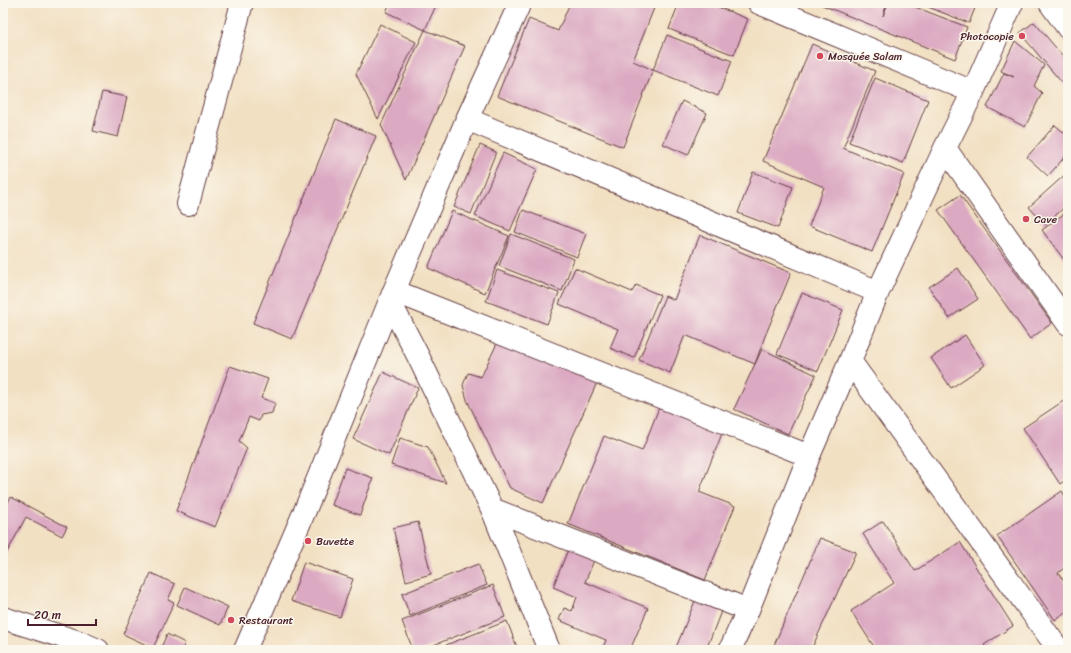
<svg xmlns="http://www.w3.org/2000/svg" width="1071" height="653" font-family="Sriracha,sans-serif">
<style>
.building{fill:#dba9c2}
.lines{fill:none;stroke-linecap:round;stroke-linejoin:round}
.minor-casing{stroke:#633c42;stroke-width:24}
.minor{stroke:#fff;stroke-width:22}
.poi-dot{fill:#d1495b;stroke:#fbf7ec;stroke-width:1.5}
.labels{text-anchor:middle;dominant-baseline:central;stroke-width:3;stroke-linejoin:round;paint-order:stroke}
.poi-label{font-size:11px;fill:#4a1f2b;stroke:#fbf7ec;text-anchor:start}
</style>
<rect width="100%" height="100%" fill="#fbf7ec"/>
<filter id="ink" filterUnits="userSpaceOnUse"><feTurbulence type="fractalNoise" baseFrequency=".025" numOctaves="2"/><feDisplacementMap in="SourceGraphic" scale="8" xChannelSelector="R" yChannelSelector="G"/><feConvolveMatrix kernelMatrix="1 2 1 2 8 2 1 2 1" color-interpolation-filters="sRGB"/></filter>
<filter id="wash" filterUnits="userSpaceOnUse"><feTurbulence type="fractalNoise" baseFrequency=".012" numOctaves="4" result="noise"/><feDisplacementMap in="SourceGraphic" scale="16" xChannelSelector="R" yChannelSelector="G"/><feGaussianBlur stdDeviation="0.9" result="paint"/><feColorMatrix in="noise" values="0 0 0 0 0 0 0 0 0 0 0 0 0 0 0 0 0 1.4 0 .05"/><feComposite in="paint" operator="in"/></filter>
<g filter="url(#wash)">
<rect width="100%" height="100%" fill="#f2e0c3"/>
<g id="blocks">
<path class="building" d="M 390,3 L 437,3 L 425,30 L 465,46 L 406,180 L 381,125 L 425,30 L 386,12 Z
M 570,3 L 656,3 L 633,61 L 653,70 L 623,147 L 497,96 L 529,19 L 558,31 Z
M 679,3 L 708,3 L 748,19 L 734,55 L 669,29 Z
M 817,3 L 887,3 L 883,16 L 888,3 L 905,3 L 967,27 L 955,59 Z
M 918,3 L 977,3 L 969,23 Z
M 1034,22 L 1068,62 L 1068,90 L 1020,33 Z
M 380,24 L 416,42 L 378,119 L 356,74 Z
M 667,35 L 732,61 L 718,96 L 653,70 Z
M 1015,41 L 1044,65 L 1034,86 L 1042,93 L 1025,127 L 987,107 L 1004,73 L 1014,77 L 1001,71 Z
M 812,44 L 875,71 L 843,148 L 904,174 L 872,252 L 809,226 L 824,187 L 763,161 Z
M 875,78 L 928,100 L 903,163 L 849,142 Z
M 102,92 L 127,97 L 118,137 L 93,131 Z
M 682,101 L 707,113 L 688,155 L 663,144 Z
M 336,119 L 376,136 L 292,339 L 253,323 Z
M 1055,125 L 1068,136 L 1068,153 L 1048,176 L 1027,157 Z
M 480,145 L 496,152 L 471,214 L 454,207 Z
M 503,153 L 537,169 L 510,231 L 475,216 Z
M 753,172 L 793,187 L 778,228 L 738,213 Z
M 1068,172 L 1068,204 L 1045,225 L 1029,207 Z
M 960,195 L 1052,323 L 1030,339 L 938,210 Z
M 523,210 L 586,234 L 577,257 L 515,232 Z
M 452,211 L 509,236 L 485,293 L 428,268 Z
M 1065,213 L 1068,217 L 1068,265 L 1042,230 Z
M 511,234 L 574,259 L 562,291 L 499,266 Z
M 700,235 L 791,273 L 765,336 L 755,364 L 685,335 L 670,373 L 639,360 L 665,296 L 674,300 Z
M 575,268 L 632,292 L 636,285 L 660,295 L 634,358 L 610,348 L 618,329 L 559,304 Z
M 958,268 L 978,299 L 949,318 L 929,287 Z
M 497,270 L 559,293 L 547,324 L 486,301 Z
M 802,293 L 843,310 L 818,371 L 777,354 Z
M 501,335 L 599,378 L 543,503 L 510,488 L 467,400 L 463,385 L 468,373 L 481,377 Z
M 965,335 L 985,365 L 951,388 L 931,358 Z
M 762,349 L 816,375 L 788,434 L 734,409 Z
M 230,366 L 268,379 L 261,398 L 275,403 L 272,413 L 261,415 L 259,421 L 249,417 L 239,441 L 247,448 L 215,527 L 176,511 Z
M 383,372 L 418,388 L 389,455 L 353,439 Z
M 1068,398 L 1068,478 L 1060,484 L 1023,428 Z
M 660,405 L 723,431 L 699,492 L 735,506 L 705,580 L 568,524 L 604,436 L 642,451 Z
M 400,438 L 428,447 L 446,483 L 391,465 Z
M 345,468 L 373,478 L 360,515 L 332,505 Z
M 1062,491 L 1068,501 L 1068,565 L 1058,573 L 1068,587 L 1068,610 L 1055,620 L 997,536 Z
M 11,497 L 67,527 L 62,536 L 26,517 L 3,560 L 3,511 Z
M 883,521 L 915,571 L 960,542 L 1013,626 L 984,645 L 987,650 L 876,650 L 851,611 L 894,583 L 863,534 Z
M 418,522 L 431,574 L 406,581 L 393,528 Z
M 820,538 L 856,552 L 811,650 L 772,650 Z
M 571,542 L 597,553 L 585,582 L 648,608 L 630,650 L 602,650 L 606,640 L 559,620 L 564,608 L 572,611 L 577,597 L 553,587 Z
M 304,562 L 353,579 L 340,617 L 291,601 Z
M 478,564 L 487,585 L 410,616 L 402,594 Z
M 151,573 L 175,584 L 168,600 L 174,603 L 153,648 L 123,634 Z
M 493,585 L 505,617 L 421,650 L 413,650 L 402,621 Z
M 185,587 L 228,607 L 220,625 L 177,605 Z
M 699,591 L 725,601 L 706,650 L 675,650 Z
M 507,621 L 518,650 L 448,650 L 446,645 Z
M 167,634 L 185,643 L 182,650 L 160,650 Z"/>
</g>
</g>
<g filter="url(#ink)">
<use href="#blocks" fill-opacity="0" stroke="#633c42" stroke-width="1"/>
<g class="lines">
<defs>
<path id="minor" d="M 759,3 L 973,92
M 1050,3 L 1068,28
M 467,119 L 878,292
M 945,148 L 1068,324
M 188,204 L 242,3
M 394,291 L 809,456
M 390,302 L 418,356 L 492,509 L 549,650
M 850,361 L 1059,650
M 492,509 L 748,610
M 3,618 L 79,642 L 98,650
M 245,650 L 306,508 L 394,291 L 467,119 L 520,3
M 730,650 L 748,610 L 809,456 L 850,361 L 878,292 L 945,148 L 973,92 L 1012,3"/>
</defs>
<use href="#minor" class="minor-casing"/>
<use href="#minor" class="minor"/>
</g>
</g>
<g class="poi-dot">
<circle cx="1022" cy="36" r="4"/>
<circle cx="820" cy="56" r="4"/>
<circle cx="1026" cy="219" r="4"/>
<circle cx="308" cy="541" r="4"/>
<circle cx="231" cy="620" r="4"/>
</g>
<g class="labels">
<g class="poi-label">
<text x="1014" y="36" text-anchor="end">Photocopie</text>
<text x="828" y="56">Mosquée Salam</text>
<text x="1034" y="219">Cave</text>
<text x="316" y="541">Buvette</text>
<text x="239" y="620">Restaurant</text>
</g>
</g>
<rect width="1071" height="653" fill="none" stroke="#fbf7ec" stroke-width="16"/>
<path d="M28 619v6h68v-6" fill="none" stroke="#4a1f2b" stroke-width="2"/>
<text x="34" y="619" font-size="12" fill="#4a1f2b" stroke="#fbf7ec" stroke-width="3" paint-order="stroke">20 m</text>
</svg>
